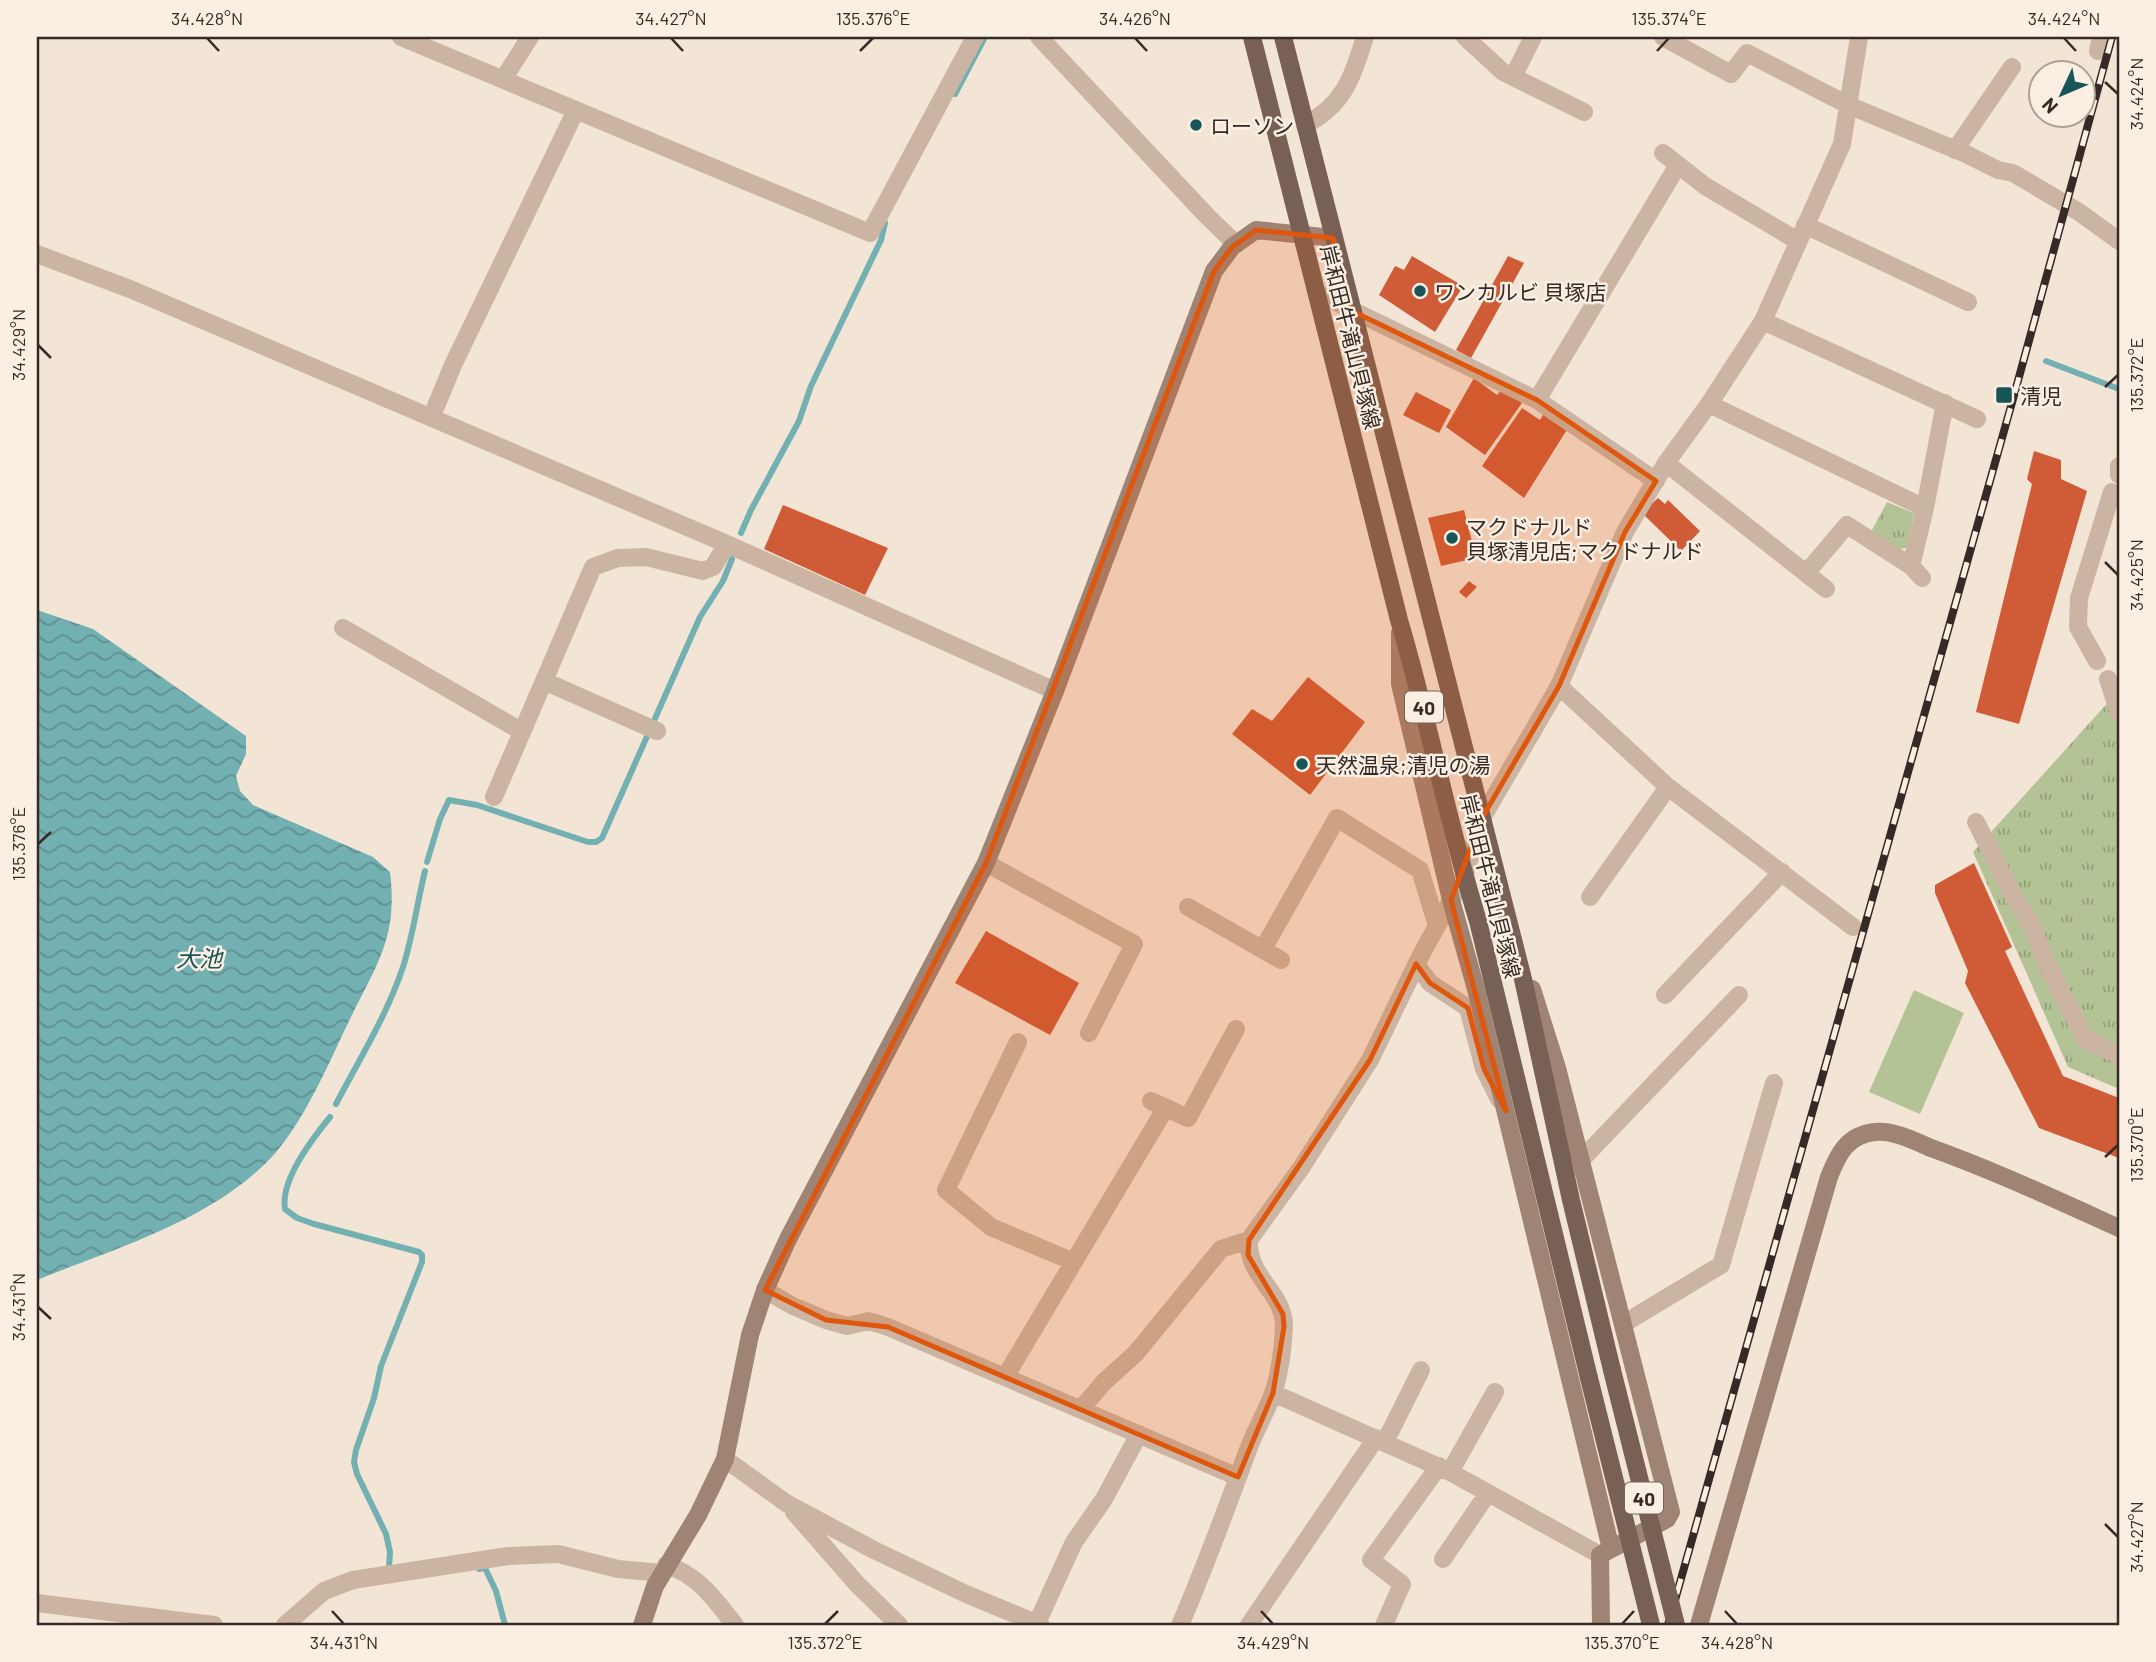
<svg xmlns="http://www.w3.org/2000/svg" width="2156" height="1662" font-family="Barlow,'Noto Sans JP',sans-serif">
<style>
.park{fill:url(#park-tufts)}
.pitch{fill:#b3c395}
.water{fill:url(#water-waves)}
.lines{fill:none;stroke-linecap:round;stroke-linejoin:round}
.stream{stroke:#73b0b2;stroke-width:6}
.building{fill:#d05b37}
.street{stroke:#cbb4a1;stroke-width:18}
.secondary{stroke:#9f8373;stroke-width:18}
.primary{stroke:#786054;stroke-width:18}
.rail-casing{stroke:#352a25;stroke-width:8}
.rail{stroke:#faefe2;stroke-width:5;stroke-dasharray:16;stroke-linecap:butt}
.primary-bridge{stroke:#786054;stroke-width:18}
.marked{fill:#df570d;fill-opacity:0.2;stroke:#df570d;stroke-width:5;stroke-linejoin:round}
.ticks{fill:none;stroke:#352a25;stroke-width:2.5}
.poi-dot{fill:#175559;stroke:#faefe2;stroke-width:2.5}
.labels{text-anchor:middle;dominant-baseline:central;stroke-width:5;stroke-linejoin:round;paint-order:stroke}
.shield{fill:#faefe2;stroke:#70655e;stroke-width:2}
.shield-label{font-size:19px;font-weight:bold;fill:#352a25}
.poi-label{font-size:21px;fill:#352a25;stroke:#faefe2;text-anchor:start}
.street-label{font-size:21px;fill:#352a25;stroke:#faefe2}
.water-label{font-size:23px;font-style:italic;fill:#175559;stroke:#faefe2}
.neatline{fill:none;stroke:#352a25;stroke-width:2.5}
.ticks-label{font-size:18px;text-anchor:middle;fill:#352a25}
</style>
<defs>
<pattern id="park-tufts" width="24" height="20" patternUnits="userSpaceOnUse" patternTransform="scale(1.75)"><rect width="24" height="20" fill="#b3c395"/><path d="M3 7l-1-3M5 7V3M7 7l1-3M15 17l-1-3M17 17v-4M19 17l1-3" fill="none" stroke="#929f79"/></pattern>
<pattern id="water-waves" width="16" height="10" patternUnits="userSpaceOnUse" patternTransform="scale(1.75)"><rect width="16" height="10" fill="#73b0b2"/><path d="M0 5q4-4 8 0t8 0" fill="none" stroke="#5f8f91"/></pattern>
</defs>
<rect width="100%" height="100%" fill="#f3e5d6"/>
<path class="park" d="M 1887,502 L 1914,513 L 1907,548 L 1899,549 L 1871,532 Z
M 2112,698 L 2119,701 L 2119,1089 L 2068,1067 L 1973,852 Z"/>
<path class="pitch" d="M 1914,990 L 1964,1013 L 1920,1114 L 1869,1092 Z"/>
<path class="water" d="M 37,610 L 93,629 L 246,736 L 246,754 L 236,776 L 240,791 L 253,805 L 373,857 L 390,872 C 398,936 378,962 351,1017 C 329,1062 309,1112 277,1151 C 220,1218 116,1248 37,1280 Z"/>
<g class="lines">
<path class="stream" d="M 955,94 L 985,37
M 2046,361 L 2119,389
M 741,533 L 751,510 L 799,421 L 811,386 L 881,240 L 885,223
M 427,862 L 440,819 L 449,800 L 477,805 L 588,842 L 596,842 L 602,838 L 700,617 L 723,581 L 732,559
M 336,1104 C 359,1060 387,1015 403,967 C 413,936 417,903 425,871
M 330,1117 C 313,1138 280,1180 285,1209 L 297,1218 L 314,1224 L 419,1252 L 422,1255 L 422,1262 L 381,1366 L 374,1398 L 356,1450 L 354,1462 L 357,1474 L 386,1534 L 390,1552 L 389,1567 L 393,1569
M 479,1569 L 485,1568 L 496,1591 L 505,1625"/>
</g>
<path class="building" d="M 1412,256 L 1463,286 L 1435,332 L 1379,295 L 1395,266 L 1404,270 Z
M 1508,256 L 1524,263 L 1471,358 L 1456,350 Z
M 1474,378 L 1497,395 L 1502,389 L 1522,403 L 1485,455 L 1446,427 Z
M 1416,392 L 1451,410 L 1439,433 L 1403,415 Z
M 1522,408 L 1540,420 L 1545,412 L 1568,428 L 1524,498 L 1482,466 Z
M 2034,451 L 2061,460 L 2061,479 L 2087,491 L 2019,724 L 1976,712 L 2032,484 L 2027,479 Z
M 1658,498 L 1665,504 L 1668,500 L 1700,531 L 1681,551 L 1642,513 Z
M 783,505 L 888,548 L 865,595 L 764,549 Z
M 1464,510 L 1476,558 L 1441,566 L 1428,518 Z
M 1469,581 L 1477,587 L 1466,598 L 1459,592 Z
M 1308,677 L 1365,722 L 1310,795 L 1232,734 L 1252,709 L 1272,721 Z
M 1974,863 L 2012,947 L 2005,951 L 2063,1076 L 2119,1098 L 2119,1158 L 2039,1128 L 1965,983 L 1968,971 L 1935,893 L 1935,885 Z
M 986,931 L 1079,983 L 1050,1035 L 955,983 Z"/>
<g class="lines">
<path class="street" d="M 401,37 L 870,233 L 975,37
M 1039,37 L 1208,217 L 1236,244
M 1465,37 L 1503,72 L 1584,112
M 1663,37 L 1731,74 L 1747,53 L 1848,105 L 1966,154 L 1998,170 L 2013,173 L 2079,212 L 2119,241
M 2098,51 L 2101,37
M 1513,77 L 1533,37
M 504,78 L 530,37
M 1305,125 C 1345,104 1352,77 1365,37
M 1955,150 L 2012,67
M 1663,153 L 1705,186 L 1798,241
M 1805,225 L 1968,302
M 37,254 L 130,289 L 727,544 L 1055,691
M 1317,293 L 1537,400 L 1656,481
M 1763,321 L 1977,419
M 1537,400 L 1678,165
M 1709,404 L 1925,508
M 431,418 L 453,365 L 576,110
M 1666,463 L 1826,589
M 2119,466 L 2119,475
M 1911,566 L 1925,508 L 1945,403
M 1807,572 L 1847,525 L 1911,566 L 1922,578
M 343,628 L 521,731
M 2097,661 L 2078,627 L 2079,598 L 2112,492
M 2108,679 L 2119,713
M 544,681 L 657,731
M 1559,686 L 1668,787 L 1853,927
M 494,797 L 593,567 L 618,558 L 646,557 L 703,571 L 713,567 L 727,544
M 1976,822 L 2012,894 L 2032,925 L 2045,961 L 2086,1040 L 2119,1055
M 986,863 L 1134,944 L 1089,1033
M 1590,897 L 1668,787
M 1188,907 L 1281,960
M 1263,949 L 1337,818 L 1420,870 L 1437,926
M 1416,964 L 1430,983 L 1468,1008 L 1484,1069 L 1499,1099
M 1665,995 L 1782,872
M 1018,1042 L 946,1190 L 991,1227 L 1074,1262
M 1151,1101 L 1188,1118 L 1236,1029
M 1581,1160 L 1739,995
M 765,1290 L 793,1306 L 826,1320 L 847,1326 L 869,1321 L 888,1327 L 1238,1477
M 1623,1324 L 1721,1265 L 1774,1083
M 1005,1377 L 1165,1109
M 1273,1393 L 1450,1472 L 1600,1555
M 1081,1409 L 1104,1382 L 1136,1353 L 1221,1249 L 1249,1240
M 1385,1442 L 1421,1370
M 725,1459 L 786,1503 L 874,1550 L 966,1594 L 1041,1625
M 1450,1472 L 1495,1392
M 794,1512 L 857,1584 L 899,1625
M 1443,1559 L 1488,1493
M 666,1565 C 699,1575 715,1600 735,1625
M 37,1603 L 214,1625
M 1037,1623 L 1074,1542 L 1104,1499 L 1139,1434
M 285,1625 L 324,1591 L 353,1580 L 508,1556 L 558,1554 L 618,1569 L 662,1573
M 1180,1625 C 1205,1568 1226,1509 1248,1450 C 1255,1430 1267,1411 1274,1391 C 1280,1371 1283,1347 1284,1327 C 1285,1293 1247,1278 1249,1240 L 1301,1168 L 1370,1060 L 1422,953 L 1464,877 L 1482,818 L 1559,686 L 1625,532 L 1666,463 L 1709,404 L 1763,321 L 1842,144 L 1859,37
M 1249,1625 L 1376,1438
M 1384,1625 L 1402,1584 L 1371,1560 L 1439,1466"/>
<path class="secondary" d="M 1400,633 L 1400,684 L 1451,900 L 1476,989 L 1611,1549
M 1532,989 L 1557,1068 L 1671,1512 L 1667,1519 L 1600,1555 L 1601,1625
M 642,1625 L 655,1586 L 698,1515 L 725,1459 L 750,1335 L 765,1290 L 788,1239 L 986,863 L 1055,691 L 1214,271 L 1232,247 L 1256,230 L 1333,238
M 1699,1625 L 1829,1177 C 1838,1154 1847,1135 1875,1132 C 1893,1130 1915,1141 1931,1148 C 1995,1171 2057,1200 2119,1228"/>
<path class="primary" d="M 1252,37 L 1399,620 C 1429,720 1447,822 1478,921 L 1589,1378
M 1283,37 L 1523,979 L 1571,1200 L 1612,1370"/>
<defs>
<path id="rail" d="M 1668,1625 L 2013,399 L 2112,37"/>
</defs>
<use href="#rail" class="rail-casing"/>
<use href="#rail" class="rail"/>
<path class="primary-bridge" d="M 1612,1370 L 1676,1625
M 1589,1378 L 1651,1625"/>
</g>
<path class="marked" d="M 1256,230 L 1333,238 L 1352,311 L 1537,400 L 1656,481 L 1625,532 L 1559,686 L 1482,818 L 1451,900 L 1506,1111 L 1484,1069 L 1468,1008 L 1430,983 L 1416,964 L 1370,1060 L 1249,1240 L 1248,1255 L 1283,1314 L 1284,1327 L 1273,1393 L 1238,1477 L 888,1327 L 826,1320 L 765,1290 L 986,863 L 1214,271 L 1232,247 Z"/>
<path class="ticks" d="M 207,38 L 219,51M 671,38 L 683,51M 1135,38 L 1147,51M 2064,38 L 2076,51M 860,51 L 873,38M 1657,51 L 1669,38M 2105,82 L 2118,94M 38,345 L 51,358M 2105,387 L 2118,375M 2105,562 L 2118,575M 38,844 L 51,832M 2105,1157 L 2118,1145M 38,1307 L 51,1319M 2105,1524 L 2118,1537M 332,1611 L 344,1624M 1261,1611 L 1273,1624M 1725,1611 L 1737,1624M 825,1624 L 838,1611M 1622,1624 L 1634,1611"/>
<g class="poi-dot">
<circle cx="1196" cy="125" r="7"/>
<circle cx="1420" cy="291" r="7"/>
<rect x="1995" y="386" width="18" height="18" rx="3.5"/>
<circle cx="1452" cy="538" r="7"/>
<circle cx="1302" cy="764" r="7"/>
</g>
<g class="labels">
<g class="shield">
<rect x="1405" y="691.5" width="38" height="31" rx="5"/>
<rect x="1625" y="1482.5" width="38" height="31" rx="5"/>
</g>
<g class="shield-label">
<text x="1424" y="707">40</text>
<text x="1644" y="1498">40</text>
</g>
<g class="poi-label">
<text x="1210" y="125">ローソン</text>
<text x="1434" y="291">ワンカルビ 貝塚店</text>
<text x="2020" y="395">清児</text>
<text x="1466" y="526">マクドナルド<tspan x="1466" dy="24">貝塚清児店;マクドナルド</tspan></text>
<text x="1316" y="764">天然温泉;清児の湯</text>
</g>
<g class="street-label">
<text transform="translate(1351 337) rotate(76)">岸和田牛滝山貝塚線</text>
<text transform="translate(1491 886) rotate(76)">岸和田牛滝山貝塚線</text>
</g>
<g class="water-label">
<text x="199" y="958">大池</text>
</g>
</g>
<rect width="2156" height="1662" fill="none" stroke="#faefe2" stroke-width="77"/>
<g transform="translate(2062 94) rotate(226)"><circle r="33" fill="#faefe2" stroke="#aba096" stroke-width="2"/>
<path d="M0-5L12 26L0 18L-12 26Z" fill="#175559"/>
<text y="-10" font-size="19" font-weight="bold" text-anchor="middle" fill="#352a25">N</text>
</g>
<rect x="38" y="38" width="2080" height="1586" class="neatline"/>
<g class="ticks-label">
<text x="207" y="25">34.428°N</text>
<text x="671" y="25">34.427°N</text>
<text x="873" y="25">135.376°E</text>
<text x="1135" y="25">34.426°N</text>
<text x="1669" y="25">135.374°E</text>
<text x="2064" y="25">34.424°N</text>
<text transform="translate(2137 94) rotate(-90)" y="6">34.424°N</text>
<text transform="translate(19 345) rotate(-90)" y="6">34.429°N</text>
<text transform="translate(2137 375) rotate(-90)" y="6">135.372°E</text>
<text transform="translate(2137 575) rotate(-90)" y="6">34.425°N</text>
<text transform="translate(19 844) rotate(-90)" y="6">135.376°E</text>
<text transform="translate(2137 1145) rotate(-90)" y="6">135.370°E</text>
<text transform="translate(19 1307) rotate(-90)" y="6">34.431°N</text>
<text transform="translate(2137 1537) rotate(-90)" y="6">34.427°N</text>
<text x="344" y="1649">34.431°N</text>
<text x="825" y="1649">135.372°E</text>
<text x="1273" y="1649">34.429°N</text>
<text x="1622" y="1649">135.370°E</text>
<text x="1737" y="1649">34.428°N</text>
</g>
</svg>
